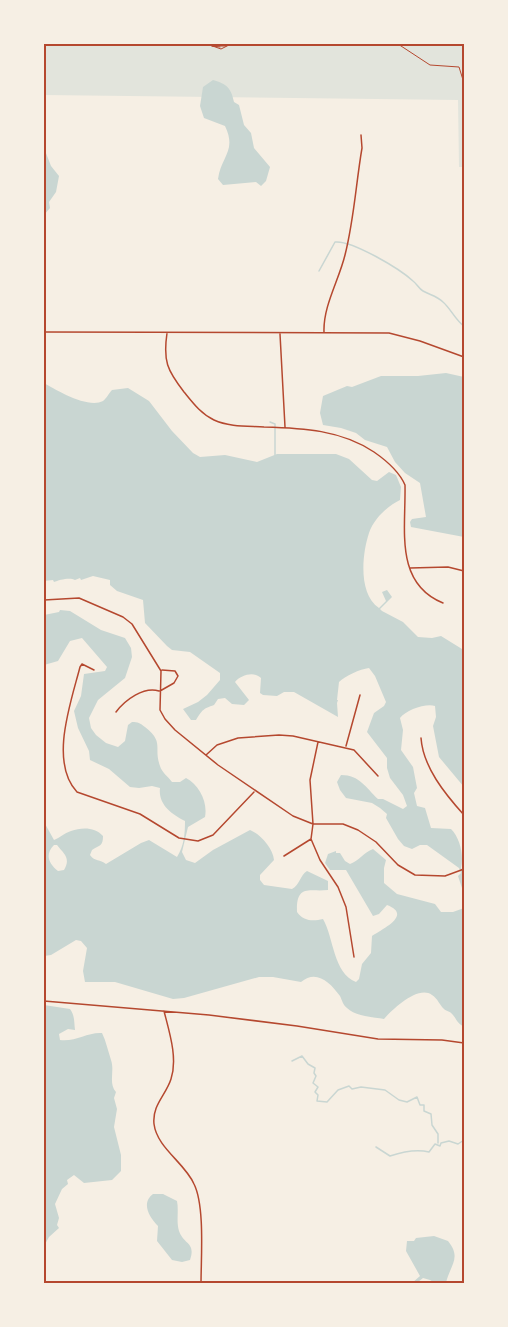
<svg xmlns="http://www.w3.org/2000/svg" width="508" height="1327" font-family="'Work Sans',sans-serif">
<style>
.green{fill:#e2e4dc}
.water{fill:#c9d6d2;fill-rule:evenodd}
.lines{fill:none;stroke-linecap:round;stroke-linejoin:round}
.stream{stroke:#c9d6d2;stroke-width:1.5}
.path{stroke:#b5482f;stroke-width:1}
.minor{stroke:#b5482f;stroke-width:1.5}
.neatline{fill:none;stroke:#b5482f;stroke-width:2}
</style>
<rect width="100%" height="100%" fill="#f6efe4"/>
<path class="green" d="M 44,44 L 464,44 L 464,167 L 459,167 L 458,100 L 44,95 Z"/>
<path class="water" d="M 213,80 C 227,84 231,88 234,102 L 239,105 L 244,125 L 251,133 L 254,148 L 270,167 L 266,181 L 261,186 L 256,182 L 223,185 L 218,179 C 221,156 237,151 225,126 L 204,118 L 200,106 L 203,87 Z
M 44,148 L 51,166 L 59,176 L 56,192 L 49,202 L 50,208 L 44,215 Z
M 446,373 L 464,377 L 464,537 L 411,527 L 410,522 L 412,519 L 426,517 L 420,483 L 405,473 L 395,462 L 387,447 L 365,440 L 356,433 L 341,428 L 323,425 L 320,413 L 323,396 L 347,386 L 352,387 L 381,376 L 418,376 Z
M 44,383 C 56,390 88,409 103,401 C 106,399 109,393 112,390 L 128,388 L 149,401 L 172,431 L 193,453 L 200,457 L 225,455 L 257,462 L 277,454 L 336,454 L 349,459 L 372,480 L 377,481 L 389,472 L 396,475 L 401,487 L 400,500 C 388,506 374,518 369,533 C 362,554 358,594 379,608 L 386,601 L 382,592 L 387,590 L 392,597 L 380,609 L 382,611 L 403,622 L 418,637 L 432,638 L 441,636 L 462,649 L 464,654 L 464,787 L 439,757 L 433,726 L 436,717 L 435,706 C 426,703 406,710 400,718 L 403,730 L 401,750 L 413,767 L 417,788 L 414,793 L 417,806 L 425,808 L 431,828 L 451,829 C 460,838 464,855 461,868 L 464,872 L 464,894 L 458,876 L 461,873 L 459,868 L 427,845 L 420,845 L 412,849 L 404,846 L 398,839 L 386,818 L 387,814 L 380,808 L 372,803 L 346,798 L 340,790 L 337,782 L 341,775 C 360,775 366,788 378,799 L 383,799 L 403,809 L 407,806 L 403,795 L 390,778 L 387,768 L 387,758 L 367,732 L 374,713 L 384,706 L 386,702 L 375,676 L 369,668 C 360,669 345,676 339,682 L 337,700 L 338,700 L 337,703 L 338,717 L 294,692 L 284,692 L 277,696 L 263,695 L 260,693 L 261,678 C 254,671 241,675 235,682 L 249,700 L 244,705 L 232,704 L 225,698 L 218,699 L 214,705 C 203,709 203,709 196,720 L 191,720 L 183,709 L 198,702 L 207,695 L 220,680 L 220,673 L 190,652 L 172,650 L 167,646 L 145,623 L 143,600 L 117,591 L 110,585 L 110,580 L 93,576 L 81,580 L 80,578 L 75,580 C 70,577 59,580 54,582 L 53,580 L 44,581 Z
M 60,610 L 70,611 L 101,630 L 125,638 L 131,648 L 132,657 L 125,678 L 98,700 L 89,718 L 91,728 L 96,735 L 106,743 L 118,747 L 125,741 L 128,725 L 132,722 C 138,722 140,723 145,727 C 165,743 153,747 160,766 C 162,773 168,776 172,782 L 180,782 L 186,778 C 199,785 208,802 205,817 L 188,827 L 182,852 L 186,860 L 195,863 L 213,850 L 250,830 C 260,834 273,848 274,860 L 260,875 L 260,880 L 264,885 L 292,889 C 300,885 300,875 307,871 L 328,881 L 328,890 C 309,892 296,884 297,912 C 304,922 314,921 323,919 C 334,938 333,973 356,982 L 359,979 L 362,964 L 371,953 L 372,936 C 382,929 413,915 387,905 L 379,914 L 373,916 L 346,870 L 330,870 L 325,863 L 328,854 L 336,851 L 336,853 L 340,853 L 345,861 L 350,864 C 359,861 364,852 373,849 L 386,860 L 384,868 L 384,883 L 397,894 L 435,904 L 441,912 L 453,912 L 464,908 L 464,1027 C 455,1021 457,1019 452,1014 C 450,1011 446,1011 444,1009 C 439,1004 438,999 432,995 C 418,985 393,1009 384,1019 C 373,1017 355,1016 347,1008 C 343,1005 342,1000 340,996 C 330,982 316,969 301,982 L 273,977 L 259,977 L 184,998 L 173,999 L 115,982 L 85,982 L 83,971 L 87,948 L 81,941 L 76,940 L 51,955 L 44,956 L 44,822 L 54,840 C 60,838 64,833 71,831 C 82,827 95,827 103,836 C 103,846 100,845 92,850 L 90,855 C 95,862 100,859 106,864 L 141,843 L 149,840 L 177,857 C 184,846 185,834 185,821 C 171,814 158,804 160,788 L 152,786 L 139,788 L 130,787 L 109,769 L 90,760 L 89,751 L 78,728 L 74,711 L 81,696 L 84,674 L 105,671 L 107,667 L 82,638 L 70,641 L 58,661 L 44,665 L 44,615 L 59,612 ZM 54,845 L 57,845 C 64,854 71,858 64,870 L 58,871 C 48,863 45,854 54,845 Z
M 44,1005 L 70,1009 C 75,1016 74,1022 75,1030 L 68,1029 L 59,1034 L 60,1040 C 76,1042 87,1032 102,1033 C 106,1041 108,1051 111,1060 C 115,1071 108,1083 116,1092 L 114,1098 L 117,1109 L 114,1127 L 121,1155 L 121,1171 L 112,1180 L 84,1183 L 74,1175 L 67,1180 L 68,1184 L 62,1189 L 55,1204 L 59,1218 L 57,1225 L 59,1228 L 49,1237 L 44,1246 L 44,1028 L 46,1024 L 44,1019 Z
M 153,1194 L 163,1194 L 177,1201 C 179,1211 176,1221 179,1231 C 184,1245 196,1242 190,1260 L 182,1262 L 172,1260 L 157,1241 L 158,1226 C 149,1217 141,1203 153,1194 Z
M 434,1236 L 448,1241 C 462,1258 450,1265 446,1283 L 435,1283 L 430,1280 L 423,1278 L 418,1282 L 421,1283 L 412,1283 L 420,1276 L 406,1251 L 407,1241 L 414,1241 L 416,1238 Z"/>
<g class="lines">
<path class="stream" d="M 319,271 L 335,242 C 352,240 400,269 413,281 C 417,284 419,289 423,291 C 430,295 437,296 443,302 C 451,309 456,321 464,326
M 270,422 L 275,424 L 275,455
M 292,1061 L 302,1056 L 308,1064 L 315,1068 L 314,1073 L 316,1076 L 313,1083 L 318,1087 L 315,1092 L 318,1095 L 317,1101 L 327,1102 L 338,1090 L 349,1086 L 352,1089 L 361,1087 L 385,1090 L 399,1100 L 407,1102 L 417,1097 L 420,1105 L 424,1105 L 424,1111 L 431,1114 L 432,1125 L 438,1134 L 438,1143
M 376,1147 L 390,1156 C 402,1152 417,1149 429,1152 L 435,1144 L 440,1146 L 441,1143 L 449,1141 L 458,1144 L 464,1140"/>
<path class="path" d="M 207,44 L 221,49 L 231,44
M 398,44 L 430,65 L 459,67 L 464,83
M 212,46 L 226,46
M 212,46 L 220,47
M 464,153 L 463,157 L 464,162"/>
<path class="minor" d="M 44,332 L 389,333 L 420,341 L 464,357
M 324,332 C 323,306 339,280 345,255 C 354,220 356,183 362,148 L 361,135
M 167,333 C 163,361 167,370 184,392 C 193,403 201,414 214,420 C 229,427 248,426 264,427 C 303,428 341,430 374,452 C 387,461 399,471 405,485 C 406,529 394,583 443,603
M 280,334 L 285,427
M 410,568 L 448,567 L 464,571
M 44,600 L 79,598 L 123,617 L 132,624 L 161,671 L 160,710 L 165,719 L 175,730 L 218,765 L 293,816 L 313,824 L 343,824 L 358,830 L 376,842 L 398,865 L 415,875 L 445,876 L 464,869
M 94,670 L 82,664 L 80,667 C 71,702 49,762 77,792 L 140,814 L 179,838 L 198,841 L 213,835 L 254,792
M 160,691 L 174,683 L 178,676 L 175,671 L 162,670
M 116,712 C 125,700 144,686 159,691
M 421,738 C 423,767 445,794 464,815
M 318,742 L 310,780 L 313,824 L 311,839 L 320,860 L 338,887 L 346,907 L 354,957
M 346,746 L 360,695
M 206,755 L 217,745 L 238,738 L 279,735 L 293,736 L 354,750 L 378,776
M 284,856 L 311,839
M 44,1001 L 209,1015 L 297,1026 L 378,1039 L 442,1040 L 464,1043
M 164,1011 C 169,1031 178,1058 171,1079 C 166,1095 152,1105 154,1124 C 157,1148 185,1163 194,1184 C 205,1206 201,1258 201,1284
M 69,1284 L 69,1282"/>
</g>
<rect width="508" height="1327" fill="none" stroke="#f6efe4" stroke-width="90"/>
<rect x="45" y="45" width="418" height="1237" class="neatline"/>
</svg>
